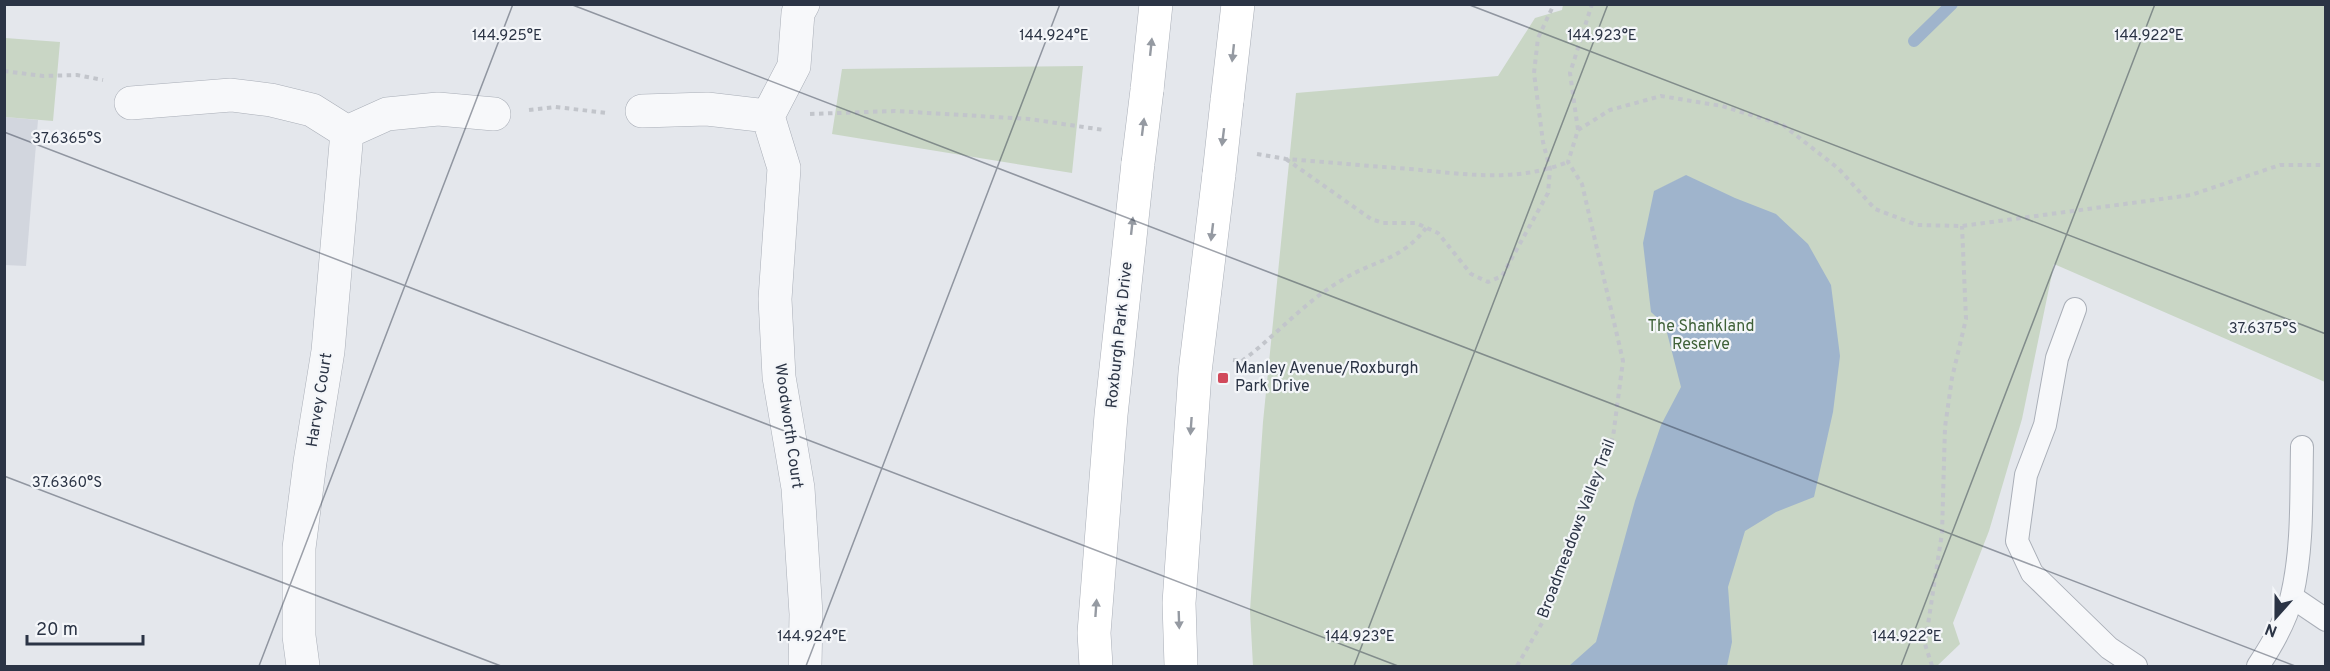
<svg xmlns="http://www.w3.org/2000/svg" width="2330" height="671" font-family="Overpass,sans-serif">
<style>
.built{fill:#d2d6de}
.green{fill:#c9d6c5}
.water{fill:#9fb4cc}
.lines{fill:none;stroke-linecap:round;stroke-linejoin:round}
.stream{stroke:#9fb4cc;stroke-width:12}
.lane-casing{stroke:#a9aeb7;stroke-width:24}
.street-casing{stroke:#a9aeb7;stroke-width:34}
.secondary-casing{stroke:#a9aeb7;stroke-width:34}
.path{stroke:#c2c5cb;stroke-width:4;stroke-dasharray:4.5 4.5;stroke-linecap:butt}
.lane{stroke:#f7f8fa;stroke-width:22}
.street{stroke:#f7f8fa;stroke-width:33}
.secondary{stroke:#fff;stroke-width:33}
.secondary-bridge-casing{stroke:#a9aeb7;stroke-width:34;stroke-linecap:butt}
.secondary-bridge{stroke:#fff;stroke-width:33}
.oneway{fill:#959aa2}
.ticks{fill:none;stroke:#2b3445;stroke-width:1.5;stroke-opacity:0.45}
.poi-dot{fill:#d1495b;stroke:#f4f6f9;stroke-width:2}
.labels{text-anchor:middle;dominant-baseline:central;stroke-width:4.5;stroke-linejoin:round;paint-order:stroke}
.park-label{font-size:16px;fill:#3f6138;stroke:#f4f6f9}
.street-label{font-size:16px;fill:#2b3445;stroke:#f4f6f9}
.poi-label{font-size:16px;fill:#2b3445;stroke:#f4f6f9;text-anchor:start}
.ticks-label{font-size:15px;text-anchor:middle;fill:#2b3445;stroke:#f4f6f9;stroke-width:4.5;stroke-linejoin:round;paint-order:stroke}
</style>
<rect width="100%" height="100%" fill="#e4e7ec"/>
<path class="built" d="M 5,117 L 38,120 L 26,266 L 5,265 Z"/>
<path class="green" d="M 1563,5 L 2325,5 L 2325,382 L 2054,264 L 2022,419 L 1989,531 L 1953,623 L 1960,644 L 1937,666 L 1253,666 L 1250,611 L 1263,422 L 1296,93 L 1498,76 L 1535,18 L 1562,10 Z
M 5,38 L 60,42 L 53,121 L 5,117 Z
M 1083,66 L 1072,173 L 832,134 L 842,69 Z"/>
<path class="water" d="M 1686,175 L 1735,198 L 1776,214 L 1808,244 L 1831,285 L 1840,356 L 1833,412 L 1814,497 L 1776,512 L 1745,531 L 1728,587 L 1732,642 L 1727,666 L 1569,666 L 1596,642 L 1635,501 L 1661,425 L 1681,387 L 1665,325 L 1651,312 L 1643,243 L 1654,191 Z"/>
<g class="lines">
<path class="stream" d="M 1914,41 L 1952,4"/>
<defs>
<path id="lane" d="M 2075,309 L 2057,358 L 2045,425 L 2026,475 L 2017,541 L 2032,573 L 2109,648 L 2136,666
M 2292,597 L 2326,620
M 2258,666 C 2272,645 2287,620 2292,595 C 2303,548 2301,496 2302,447"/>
<path id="street" d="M 803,4 L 798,13 L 794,66 L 768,116 L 784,168 L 775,299 L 779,377 L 798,488 L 806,614 L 805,666
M 131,103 L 231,95 L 271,100 L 312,110 L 347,132
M 642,111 L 707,109 L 768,116
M 347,132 L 387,114 L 438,109 L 494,114
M 303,666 L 299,636 L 299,548 L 310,462 L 328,351 L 347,132"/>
<path id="secondary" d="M 1147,90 L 1156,4
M 1227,101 L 1238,4
M 1096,666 L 1094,633 L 1111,415 L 1138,163
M 1181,666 L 1179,603 L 1195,372 L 1219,174"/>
</defs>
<use href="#lane" class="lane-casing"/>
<use href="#street" class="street-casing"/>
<use href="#secondary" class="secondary-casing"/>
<path class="path" d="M 4,71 L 43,76 L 77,75 L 103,80
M 529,110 L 555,107 L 608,113
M 810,114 L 895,111 L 1029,119 L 1104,130
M 1578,130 L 1610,110 L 1661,96 L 1722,106 L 1783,125 L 1839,169 L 1875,209 L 1917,225 L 1962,226 L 2191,195 L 2280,165 L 2326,165
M 1257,154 L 1286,159 C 1327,162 1368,166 1410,169 C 1465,174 1515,183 1568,162
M 1286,159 L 1371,219 L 1383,223 L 1416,223 L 1438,233 L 1471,274 L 1488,282 L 1502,276 L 1548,193 L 1550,169 L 1543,142 L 1534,73 L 1538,38 L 1554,4
M 1233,360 L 1242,361 C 1277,335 1304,302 1342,280 C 1374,260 1401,261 1426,228
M 1517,666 L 1542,623 L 1613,437 L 1623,361 L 1582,184 L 1568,162 L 1578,130 L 1570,73 L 1592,4
M 1932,666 L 1925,644 L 1942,533 L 1945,427 L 1952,378 L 1966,319 L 1962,226"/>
<use href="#lane" class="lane"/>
<use href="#street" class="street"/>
<use href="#secondary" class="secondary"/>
<defs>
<path id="secondary-bridge" d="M 1138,163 L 1147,90
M 1219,174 L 1227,101"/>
</defs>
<use href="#secondary-bridge" class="secondary-bridge-casing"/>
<use href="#secondary-bridge" class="secondary-bridge"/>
</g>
<defs><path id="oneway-solid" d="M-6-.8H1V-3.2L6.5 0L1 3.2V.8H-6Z" transform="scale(1.5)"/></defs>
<g class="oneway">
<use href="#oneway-solid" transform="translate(1151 47) rotate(-84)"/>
<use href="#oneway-solid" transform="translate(1233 53) rotate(96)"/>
<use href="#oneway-solid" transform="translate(1143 127) rotate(-83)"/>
<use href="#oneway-solid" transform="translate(1223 137) rotate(97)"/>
<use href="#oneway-solid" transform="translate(1132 226) rotate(-84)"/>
<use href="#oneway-solid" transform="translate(1212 232) rotate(97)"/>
<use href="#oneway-solid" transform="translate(1191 426) rotate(94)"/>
<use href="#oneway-solid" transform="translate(1096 608) rotate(-86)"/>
<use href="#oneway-solid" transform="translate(1179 620) rotate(88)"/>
</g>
<path class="ticks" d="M 570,4 L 2295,666M 1467,4 L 2326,334M 4,132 L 1398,666M 4,476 L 501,666M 259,666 L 513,4M 806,666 L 1060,4M 1354,666 L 1608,4M 1901,666 L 2155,4"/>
<rect class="poi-dot" x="1217" y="372" width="12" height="12" rx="3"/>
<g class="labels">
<g class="park-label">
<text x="1701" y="327">The Shankland<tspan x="1701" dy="18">Reserve</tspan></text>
</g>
<g class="street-label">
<text transform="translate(1120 335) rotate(-84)">Roxburgh Park Drive</text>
<text transform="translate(320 400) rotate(-81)">Harvey Court</text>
<text transform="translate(788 426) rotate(82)">Woodworth Court</text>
<text transform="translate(1577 529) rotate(-69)">Broadmeadows Valley Trail</text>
</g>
<g class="poi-label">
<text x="1235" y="369">Manley Avenue/Roxburgh<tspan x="1235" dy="18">Park Drive</tspan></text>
</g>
</g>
<g class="ticks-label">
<text x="507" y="40">144.925°E</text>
<text x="1602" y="40">144.923°E</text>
<text x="2149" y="40">144.922°E</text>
<text x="1054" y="40">144.924°E</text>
<text x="67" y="143">37.6365°S</text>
<text x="2263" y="333">37.6375°S</text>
<text x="67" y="487">37.6360°S</text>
<text x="812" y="641">144.924°E</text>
<text x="1360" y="641">144.923°E</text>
<text x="1907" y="641">144.922°E</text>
</g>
<rect width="2330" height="671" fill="none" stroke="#2b3445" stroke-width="12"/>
<g transform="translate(2276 617) rotate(201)" stroke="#f4f6f9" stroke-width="4.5" paint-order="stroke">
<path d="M0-4.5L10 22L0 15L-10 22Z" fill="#2b3445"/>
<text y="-9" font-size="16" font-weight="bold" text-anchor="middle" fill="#2b3445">N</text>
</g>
<path d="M27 635v9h116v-9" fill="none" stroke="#2b3445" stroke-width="3"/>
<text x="36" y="635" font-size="18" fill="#2b3445" stroke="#f4f6f9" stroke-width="4.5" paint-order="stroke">20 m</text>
</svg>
